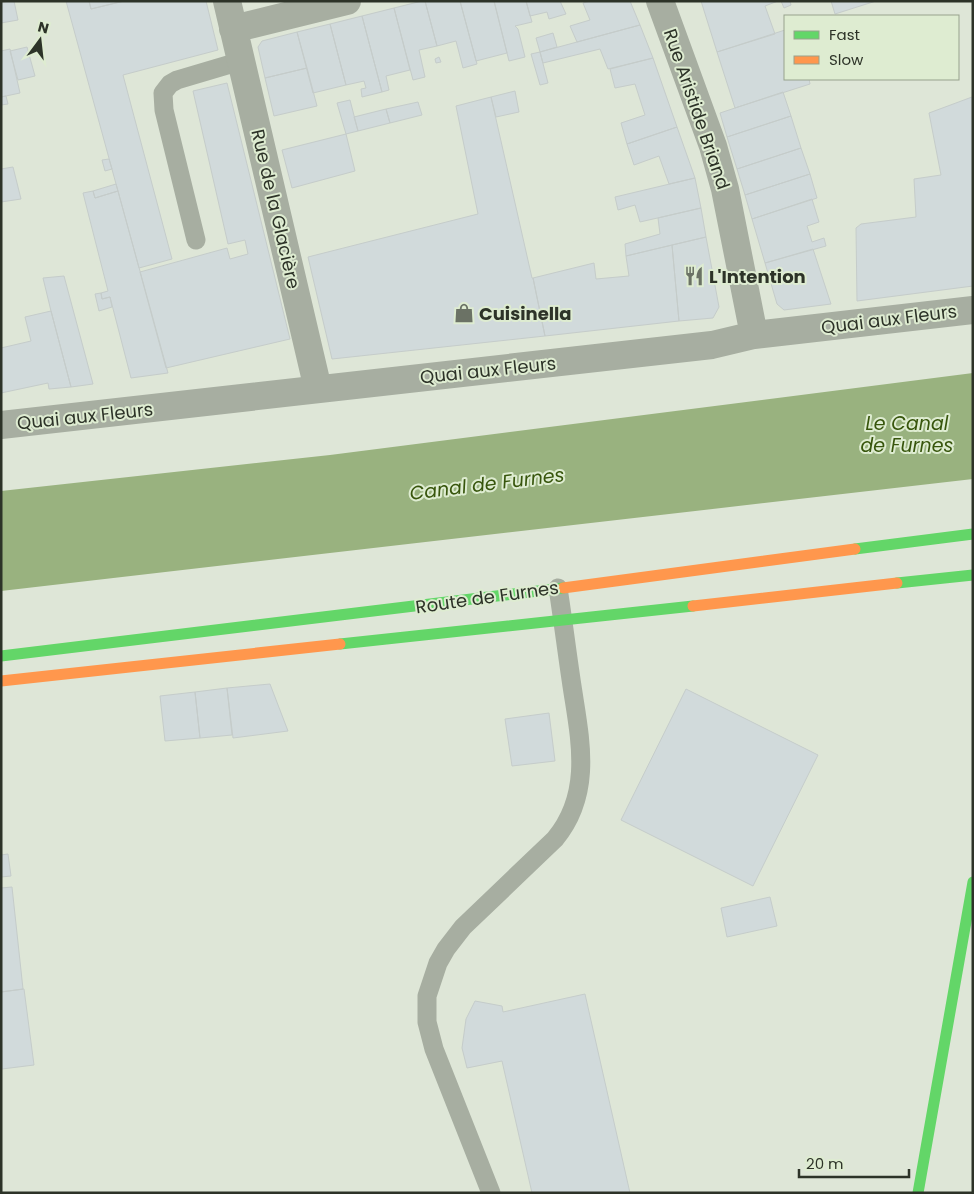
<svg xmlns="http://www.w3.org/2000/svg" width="974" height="1194" font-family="Poppins,sans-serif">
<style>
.water{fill:#99b27f}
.building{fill:#d1dadb;stroke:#c5ccca}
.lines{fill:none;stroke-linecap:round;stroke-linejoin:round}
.lane{stroke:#a7aea1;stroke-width:19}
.street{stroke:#a7aea1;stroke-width:28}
.fast{stroke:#63d668;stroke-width:11}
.slow{stroke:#ff974d;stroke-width:11}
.labels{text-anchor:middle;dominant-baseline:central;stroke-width:4;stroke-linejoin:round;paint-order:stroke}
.street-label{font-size:18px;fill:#2d3328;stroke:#deecd1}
.poi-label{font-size:18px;font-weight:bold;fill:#2d3328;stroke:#deecd1;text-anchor:start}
.water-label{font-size:19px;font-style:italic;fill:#37550c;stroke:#deecd1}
</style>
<rect width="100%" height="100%" fill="#dee6d7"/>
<path class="water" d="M 973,373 L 973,479 L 1,591 L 1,491 L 330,455 Z"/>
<path class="building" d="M 9,1 L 14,1 L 18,20 L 1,23 L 1,3 Z
M 66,1 L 89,1 L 91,9 L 124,1 L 206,1 L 218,50 L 123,75 L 172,259 L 139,268 Z
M 89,1 L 124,1 L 91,9 Z
M 422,1 L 425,1 L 437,46 L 419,50 L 425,77 L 413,80 L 394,8 Z
M 425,1 L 460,1 L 477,64 L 463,68 L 456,41 L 437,46 Z
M 460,1 L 494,1 L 507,53 L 476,61 Z
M 494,1 L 526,1 L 532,22 L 515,26 L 518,29 L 525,57 L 509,61 Z
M 526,1 L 560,1 L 566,14 L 549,19 L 547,12 L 530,16 Z
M 590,1 L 630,1 L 640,25 L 577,42 L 570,26 L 590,20 L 583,3 Z
M 701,1 L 778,1 L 765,6 L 775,34 L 717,52 Z
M 781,1 L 790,1 L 791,5 L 784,8 Z
M 831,1 L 876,1 L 835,14 Z
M 394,8 L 410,70 L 386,76 L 389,90 L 382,92 L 362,16 Z
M 362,16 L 382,92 L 362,97 L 361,89 L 366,88 L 364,81 L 346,85 L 330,24 Z
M 330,24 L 346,85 L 313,93 L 297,32 Z
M 640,25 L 653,58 L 608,69 L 600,49 L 543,63 L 540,52 Z
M 785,30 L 785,79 L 809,79 L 810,84 L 735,108 L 717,52 Z
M 297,32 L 307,68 L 265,78 L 258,47 L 262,41 Z
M 553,33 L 557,47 L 540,52 L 536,38 Z
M 27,47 L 35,76 L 18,80 L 10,51 Z
M 10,49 L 20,93 L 1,97 L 1,51 Z
M 540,52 L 548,83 L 540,85 L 531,54 Z
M 439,57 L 441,62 L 436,63 L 435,59 Z
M 653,58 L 677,127 L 627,144 L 621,123 L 645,115 L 635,84 L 615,88 L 610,69 Z
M 307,68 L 317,106 L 274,116 L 265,78 Z
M 227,83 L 290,339 L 166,368 L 140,272 L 227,248 L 230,259 L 248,254 L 245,240 L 228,244 L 193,91 Z
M 515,91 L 519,112 L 496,117 L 491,97 Z
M 783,92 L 791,116 L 727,137 L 720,113 Z
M 6,96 L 8,104 L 1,105 L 1,97 Z
M 491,97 L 532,278 L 533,278 L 545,336 L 332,359 L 308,257 L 478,214 L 456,106 Z
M 972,97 L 973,286 L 857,301 L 856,228 L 861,224 L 916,217 L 914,179 L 941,175 L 929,113 Z
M 350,100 L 358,131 L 346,134 L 337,103 Z
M 418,102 L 422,115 L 390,123 L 386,109 Z
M 386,109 L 390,123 L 358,131 L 354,117 Z
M 791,116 L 801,148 L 737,169 L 727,137 Z
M 677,127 L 695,178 L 669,184 L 659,156 L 634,165 L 627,144 Z
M 346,134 L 355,171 L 292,188 L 282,150 Z
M 801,148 L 810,174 L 745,195 L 737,169 Z
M 109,159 L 112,169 L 105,171 L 102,160 Z
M 13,167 L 21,199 L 1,202 L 1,169 Z
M 810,174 L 817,198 L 752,219 L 745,195 Z
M 695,178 L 701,208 L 640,222 L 635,205 L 618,210 L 615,197 Z
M 116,184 L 118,191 L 95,198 L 93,191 Z
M 93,191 L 95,198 L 118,191 L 168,373 L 131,378 L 110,297 L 102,299 L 101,293 L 108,291 L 83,193 Z
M 812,199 L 819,222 L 807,226 L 812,242 L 824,238 L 826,246 L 765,263 L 752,219 Z
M 701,208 L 706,237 L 626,256 L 625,244 L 660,234 L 658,218 Z
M 706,237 L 719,307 L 713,318 L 679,321 L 672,245 Z
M 672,245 L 679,321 L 545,336 L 533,278 L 594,263 L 596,279 L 629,276 L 626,256 Z
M 813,249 L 831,304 L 784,310 L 777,304 L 765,263 Z
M 64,276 L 93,384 L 71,387 L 51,311 L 43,278 Z
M 101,293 L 102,299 L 110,297 L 112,307 L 99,311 L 95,294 Z
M 51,311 L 71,387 L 49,389 L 48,383 L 1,393 L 1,348 L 31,341 L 25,317 Z
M 270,684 L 288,731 L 233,738 L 227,688 Z
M 227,688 L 232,735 L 200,738 L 195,692 Z
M 686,689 L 818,755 L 753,886 L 621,820 Z
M 195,692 L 200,738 L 165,741 L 160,696 Z
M 549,713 L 555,761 L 512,766 L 505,719 Z
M 8,854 L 11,876 L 1,877 L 1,855 Z
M 12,887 L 23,989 L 1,992 L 1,888 Z
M 770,897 L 777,926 L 727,937 L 721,908 Z
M 24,989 L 34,1065 L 2,1069 L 1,992 Z
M 585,994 L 630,1193 L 532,1193 L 502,1061 L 467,1068 L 462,1048 L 466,1019 L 475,1001 L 502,1006 L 503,1012 Z"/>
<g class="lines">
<path class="lane" d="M 196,240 L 164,110 L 163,93 L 170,84 L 177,80 L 241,61
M 491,1193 L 434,1049 L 427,1022 L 427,996 L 438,963 L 446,949 L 463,927 L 555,839 C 593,793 580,739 572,686 C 567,653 563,620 558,588"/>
<path class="street" d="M 227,1 L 318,389
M 660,1 L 713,146 L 725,189 L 754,335
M 233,29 L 347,1
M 1,425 L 712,345 L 754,335 L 973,310"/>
<path class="fast" d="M 855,549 L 973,534
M 897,583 L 973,575
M 340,644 L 693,606
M 1,656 L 563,588
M 918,1193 L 973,882"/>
<path class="slow" d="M 563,588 L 855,549
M 693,606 L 897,583
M 1,681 L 340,644"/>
</g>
<defs>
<symbol id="restaurant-bare" viewBox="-9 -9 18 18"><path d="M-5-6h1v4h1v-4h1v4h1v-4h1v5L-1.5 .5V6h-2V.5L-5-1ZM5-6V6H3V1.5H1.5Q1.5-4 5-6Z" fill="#6b7265" stroke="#deecd1" stroke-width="2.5" paint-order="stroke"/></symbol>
<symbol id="shop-bare" viewBox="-9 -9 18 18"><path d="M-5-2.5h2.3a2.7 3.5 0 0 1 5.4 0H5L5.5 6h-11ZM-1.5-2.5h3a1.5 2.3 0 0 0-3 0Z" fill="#6b7265" stroke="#deecd1" stroke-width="2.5" paint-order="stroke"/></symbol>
</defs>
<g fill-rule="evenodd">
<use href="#restaurant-bare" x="680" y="262" width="28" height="28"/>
<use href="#shop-bare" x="450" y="299" width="28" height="28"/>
</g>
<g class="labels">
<g class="street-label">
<text transform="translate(697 109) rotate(71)">Rue Aristide Briand</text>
<text transform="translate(276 209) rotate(77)">Rue de la Glacière</text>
<text transform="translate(889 319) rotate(-7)">Quai aux Fleurs</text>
<text transform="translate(488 370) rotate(-6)">Quai aux Fleurs</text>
<text transform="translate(85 416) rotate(-6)">Quai aux Fleurs</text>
<text transform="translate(487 597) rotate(-8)">Route de Furnes</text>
</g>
<g class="poi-label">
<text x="709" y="276">L'Intention</text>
<text x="479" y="313">Cuisinella</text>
</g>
<g class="water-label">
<text x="907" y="423">Le Canal<tspan x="907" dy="22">de Furnes</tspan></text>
<text transform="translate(487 484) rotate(-7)">Canal de Furnes</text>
</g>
</g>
<rect width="974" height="1194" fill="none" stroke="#2d3328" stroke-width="5"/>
<rect x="784" y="15" width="175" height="65" fill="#deecd1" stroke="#97a28d"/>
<rect x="794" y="31" width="25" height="8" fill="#63d668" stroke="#97a28d"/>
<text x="829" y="40" font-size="15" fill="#2d3328">Fast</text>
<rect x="794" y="56" width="25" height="8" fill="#ff974d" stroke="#97a28d"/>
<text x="829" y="65" font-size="15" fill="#2d3328">Slow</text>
<g transform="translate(40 40) rotate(15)" stroke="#deecd1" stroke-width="4" paint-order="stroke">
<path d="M0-4L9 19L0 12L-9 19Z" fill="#2d3328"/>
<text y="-8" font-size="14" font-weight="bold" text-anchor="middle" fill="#2d3328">N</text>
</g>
<path d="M799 1169v8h110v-8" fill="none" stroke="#2d3328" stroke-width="2.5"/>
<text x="806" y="1169" font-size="15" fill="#2d3328" stroke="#deecd1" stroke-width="4" paint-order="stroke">20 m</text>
</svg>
